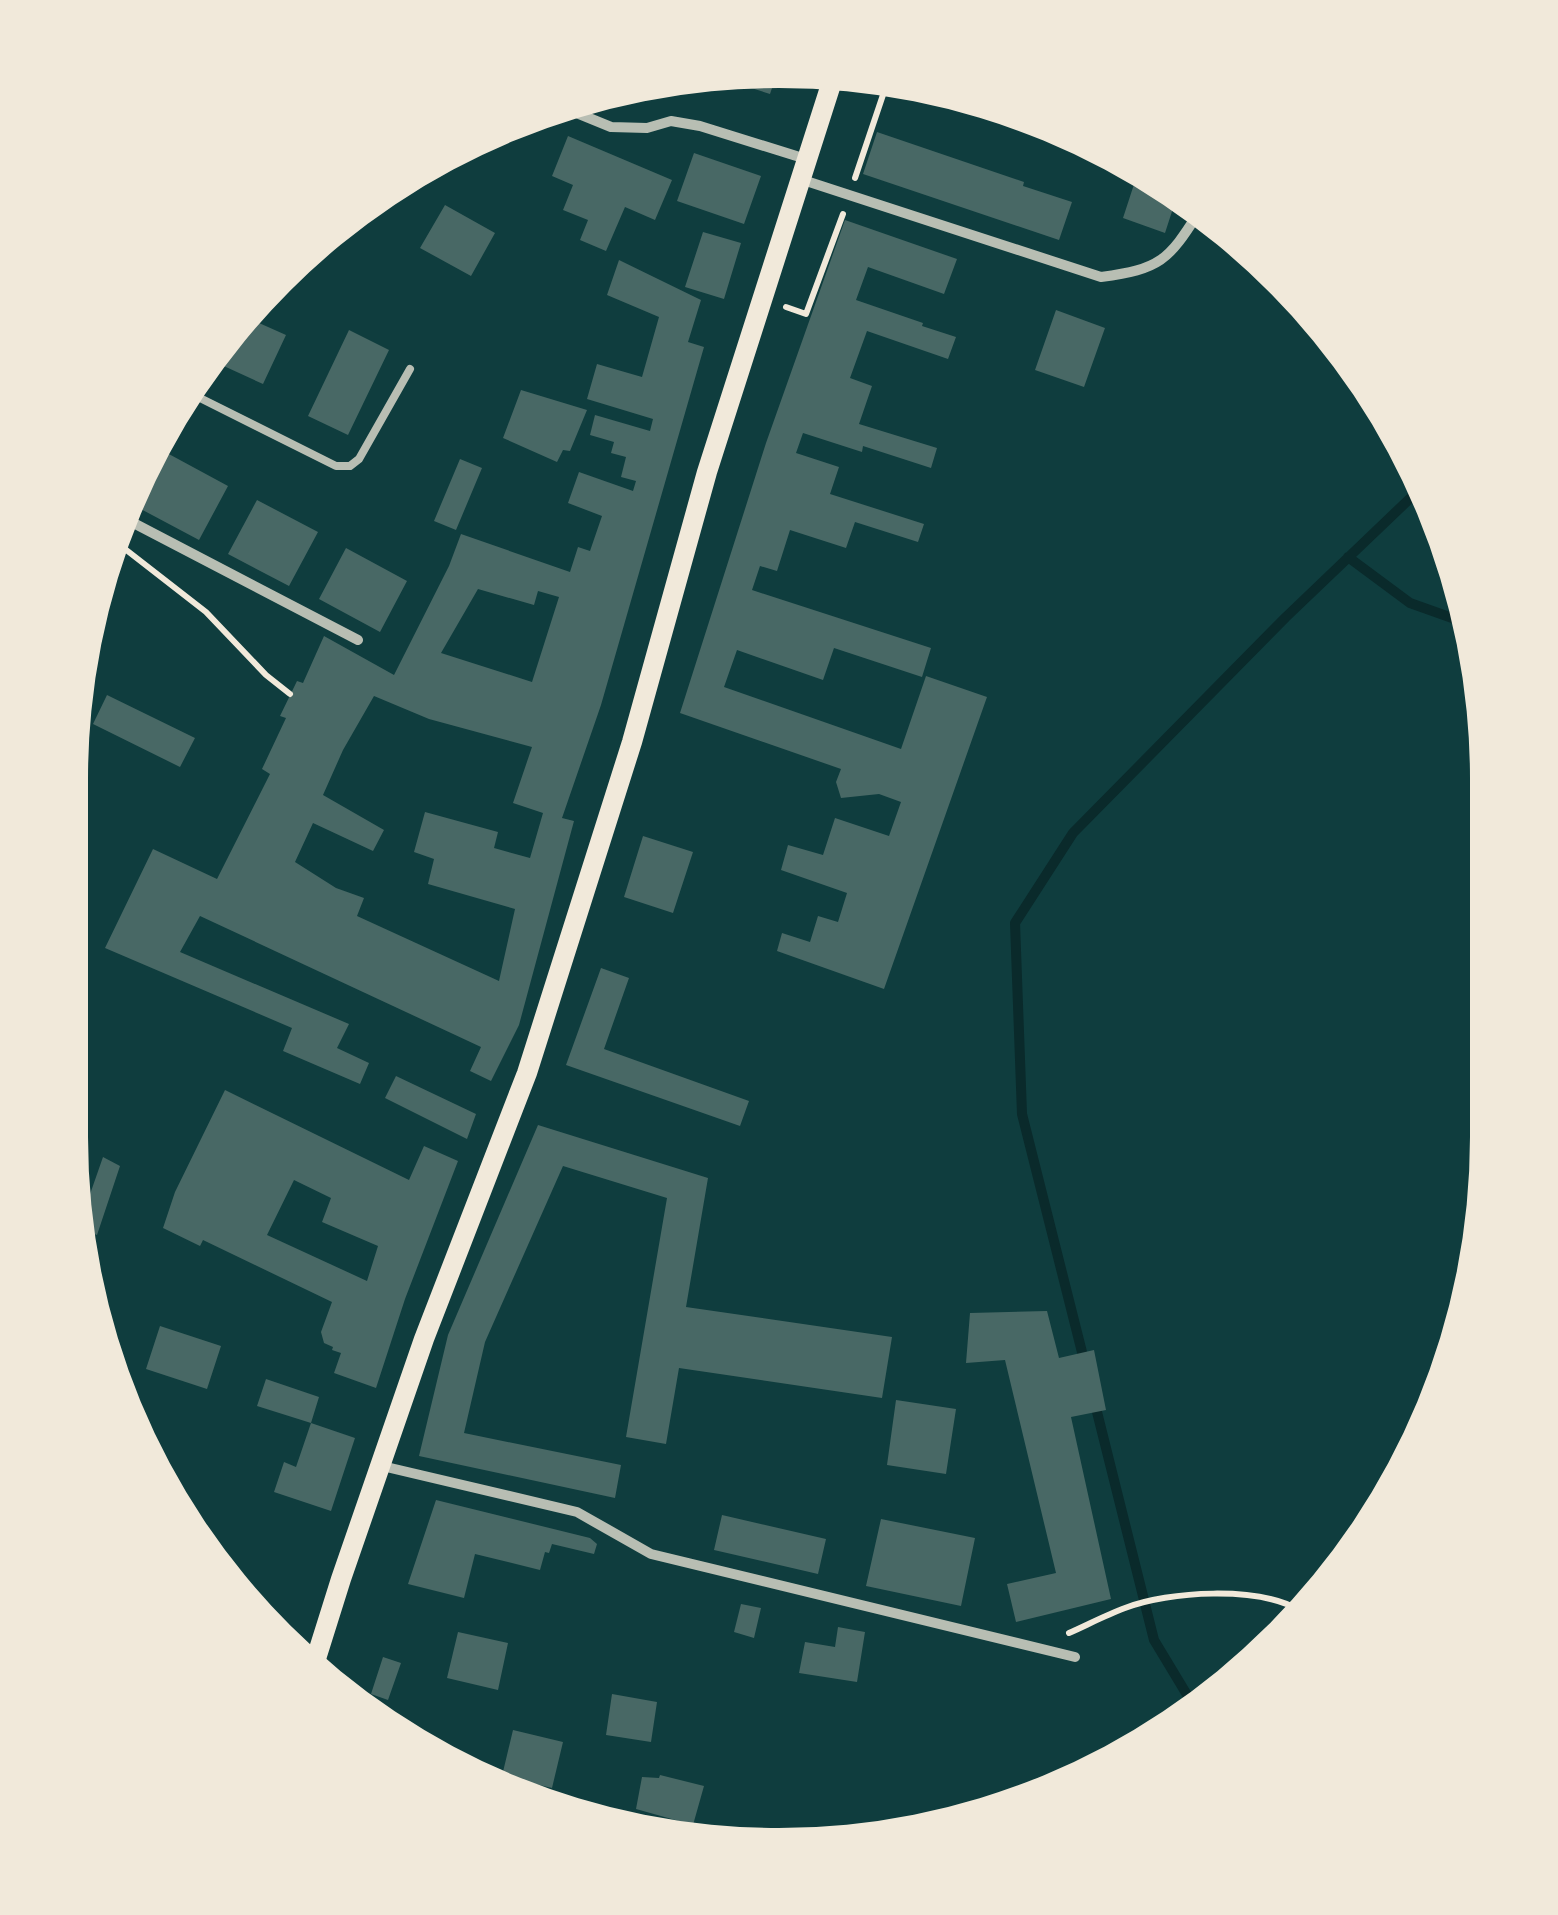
<svg xmlns="http://www.w3.org/2000/svg" width="1558" height="1915" font-family="Cabin,sans-serif">
<style>
.lines{fill:none;stroke-linecap:round;stroke-linejoin:round}
.stream{stroke:#0a2a2b;stroke-width:10}
.building{fill:#486865;fill-rule:evenodd}
.path{stroke:#f1e9da;stroke-width:6}
.service{stroke:#b8beb3;stroke-width:8}
.minor{stroke:#b8beb3;stroke-width:10}
.secondary{stroke:#f1e9da;stroke-width:20}
</style>
<rect width="100%" height="100%" fill="#0f3d3e"/>
<g class="lines">
<path class="stream" d="M 1348,557 L 1410,603 L 1469,624
M 1085,1364 L 1022,1114 L 1015,923 L 1073,833 L 1286,617 L 1423,486
M 1094,1400 L 1154,1640 L 1195,1708"/>
</g>
<path class="building" d="M 732,72 L 743,72 L 777,73 L 770,94 L 720,78 L 721,73 Z
M 877,132 L 1024,182 L 1023,186 L 1072,202 L 1059,240 L 863,174 Z
M 568,136 L 672,180 L 655,220 L 625,207 L 606,251 L 580,240 L 588,220 L 563,210 L 573,185 L 552,176 Z
M 694,153 L 761,176 L 744,224 L 677,201 Z
M 1139,169 L 1177,196 L 1165,233 L 1123,218 Z
M 445,205 L 495,233 L 471,276 L 420,248 Z
M 845,220 L 957,259 L 944,294 L 868,267 L 856,300 L 923,323 L 922,326 L 956,337 L 948,359 L 867,331 L 850,378 L 872,386 L 859,424 L 937,448 L 931,468 L 863,446 L 862,452 L 803,433 L 796,453 L 839,467 L 830,494 L 924,524 L 918,542 L 855,522 L 846,548 L 790,530 L 777,571 L 760,566 L 752,590 L 931,648 L 922,677 L 834,648 L 823,680 L 737,650 L 724,687 L 901,749 L 926,676 L 987,697 L 884,989 L 777,951 L 782,933 L 810,942 L 818,916 L 838,922 L 847,893 L 781,870 L 788,845 L 823,855 L 835,818 L 889,836 L 901,802 L 879,794 L 841,798 L 836,782 L 841,769 L 680,713 L 766,443 Z
M 703,232 L 741,243 L 724,299 L 685,287 Z
M 619,260 L 701,300 L 688,342 L 704,347 L 601,705 L 562,818 L 574,821 L 519,1025 L 491,1081 L 470,1071 L 481,1047 L 200,916 L 180,952 L 349,1024 L 337,1048 L 369,1063 L 360,1084 L 283,1051 L 292,1028 L 105,948 L 153,849 L 217,879 L 270,774 L 262,769 L 286,718 L 280,716 L 297,681 L 303,683 L 324,636 L 394,675 L 449,566 L 461,534 L 570,572 L 578,547 L 590,551 L 602,516 L 568,503 L 579,472 L 633,491 L 636,481 L 621,477 L 626,457 L 611,453 L 614,442 L 590,435 L 595,415 L 650,431 L 653,419 L 587,399 L 597,364 L 642,377 L 659,317 L 607,295 ZM 478,589 L 534,605 L 538,591 L 559,597 L 532,682 L 441,653 ZM 374,696 L 429,719 L 532,747 L 513,803 L 543,813 L 530,858 L 494,848 L 498,832 L 425,812 L 414,852 L 434,859 L 428,884 L 515,909 L 499,981 L 357,916 L 364,898 L 336,888 L 295,862 L 313,823 L 373,851 L 384,830 L 323,795 L 343,750 Z
M 1056,310 L 1105,328 L 1084,387 L 1035,370 Z
M 243,316 L 286,335 L 263,384 L 215,362 Z
M 349,330 L 389,350 L 348,435 L 308,416 Z
M 521,390 L 587,410 L 570,451 L 563,450 L 557,462 L 503,438 Z
M 167,453 L 228,486 L 199,540 L 137,507 Z
M 460,459 L 482,468 L 456,530 L 434,521 Z
M 257,500 L 318,532 L 289,586 L 228,554 Z
M 346,548 L 407,581 L 380,632 L 319,599 Z
M 107,695 L 195,738 L 180,767 L 93,724 Z
M 643,836 L 693,852 L 673,913 L 624,897 Z
M 601,968 L 629,978 L 604,1049 L 749,1101 L 740,1126 L 566,1065 Z
M 396,1076 L 476,1114 L 467,1139 L 385,1098 Z
M 225,1090 L 409,1180 L 424,1146 L 458,1161 L 405,1299 L 376,1388 L 334,1373 L 341,1353 L 332,1350 L 333,1347 L 324,1343 L 321,1332 L 332,1302 L 203,1240 L 200,1246 L 163,1228 L 175,1192 ZM 294,1180 L 331,1198 L 322,1222 L 378,1246 L 367,1281 L 267,1235 Z
M 538,1125 L 708,1178 L 686,1307 L 892,1337 L 882,1398 L 679,1368 L 666,1444 L 626,1437 L 667,1198 L 563,1166 L 485,1342 L 464,1433 L 621,1465 L 615,1498 L 419,1456 L 448,1335 Z
M 103,1157 L 120,1166 L 97,1235 L 82,1230 L 81,1220 Z
M 1047,1311 L 1059,1358 L 1094,1350 L 1106,1410 L 1071,1417 L 1111,1599 L 1016,1622 L 1007,1584 L 1056,1573 L 1005,1360 L 966,1363 L 970,1313 Z
M 160,1326 L 221,1346 L 207,1389 L 146,1369 Z
M 266,1379 L 319,1397 L 311,1423 L 257,1406 Z
M 896,1400 L 956,1409 L 946,1474 L 887,1465 Z
M 311,1423 L 355,1438 L 331,1511 L 274,1492 L 284,1462 L 296,1467 Z
M 436,1500 L 590,1538 L 597,1544 L 594,1554 L 552,1544 L 549,1553 L 545,1552 L 540,1570 L 475,1554 L 464,1598 L 408,1584 Z
M 722,1515 L 826,1539 L 818,1574 L 714,1550 Z
M 881,1519 L 975,1538 L 961,1606 L 866,1586 Z
M 741,1604 L 761,1608 L 754,1638 L 734,1632 Z
M 838,1627 L 865,1632 L 857,1682 L 799,1673 L 805,1642 L 835,1647 Z
M 458,1632 L 508,1643 L 498,1690 L 447,1678 Z
M 383,1657 L 401,1663 L 388,1700 L 371,1694 Z
M 612,1694 L 657,1702 L 651,1742 L 606,1735 Z
M 513,1730 L 563,1742 L 552,1788 L 502,1776 Z
M 660,1775 L 704,1786 L 693,1825 L 636,1809 L 642,1777 L 659,1778 Z"/>
<g class="lines">
<path class="path" d="M 855,178 L 888,80
M 786,307 L 806,314 L 843,214
M 116,542 L 206,612 L 266,675 L 290,694
M 1069,1633 C 1087,1625 1106,1615 1125,1608 C 1169,1591 1258,1586 1299,1610"/>
<path class="service" d="M 194,395 L 336,466 L 350,466 L 359,459 L 410,369"/>
<path class="minor" d="M 562,107 L 611,127 L 647,128 L 671,121 L 700,126 L 806,159
M 800,179 L 1101,277 C 1160,269 1168,261 1199,212
M 122,517 L 358,640
M 382,1466 L 577,1512 L 651,1554 L 1075,1657"/>
<path class="secondary" d="M 314,1665 L 341,1579 L 424,1339 L 527,1073 L 632,742 L 707,472 L 834,75"/>
</g>
<path d="M0 0H1558V1915H0ZM779 88H779A691 691 0 0 1 1470 779V1137A691 691 0 0 1 779 1828H779A691 691 0 0 1 88 1137V779A691 691 0 0 1 779 88Z" fill="#f1e9da" fill-rule="evenodd"/>
</svg>
